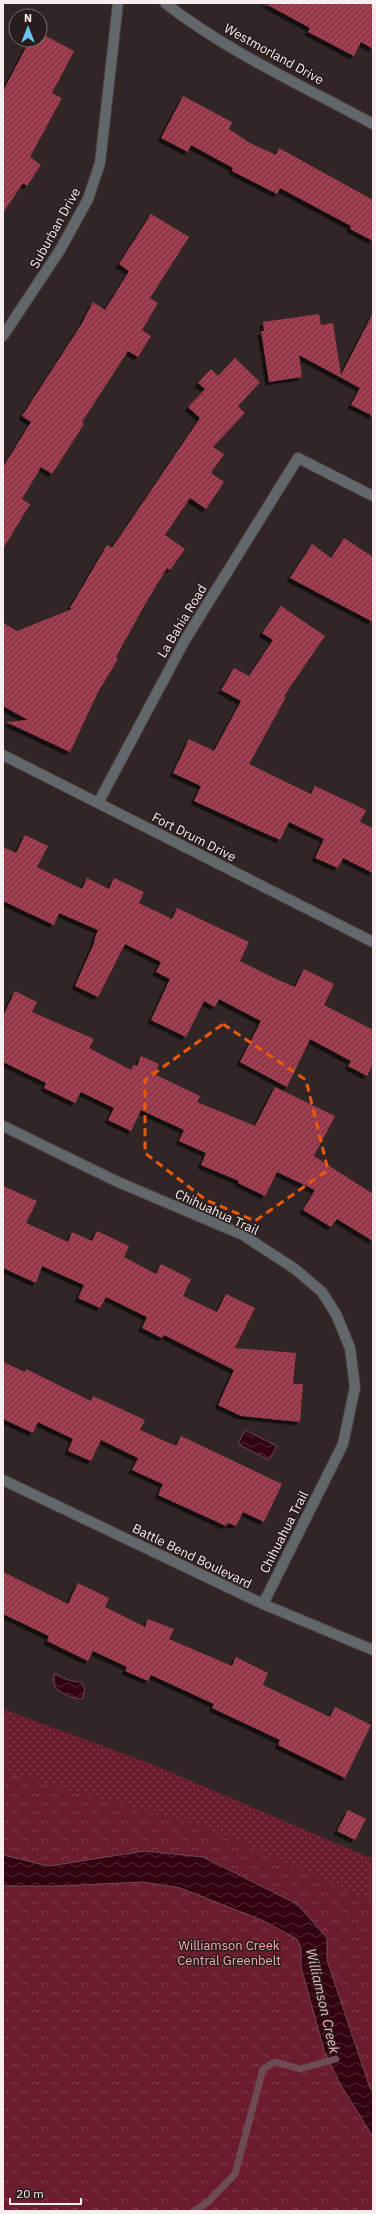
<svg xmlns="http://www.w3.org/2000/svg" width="376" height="2214" font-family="'IBM Plex Sans',sans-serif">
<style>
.green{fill:url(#green-dots)}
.forest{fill:url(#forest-crowns)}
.water{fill:url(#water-waves);stroke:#6e4a52}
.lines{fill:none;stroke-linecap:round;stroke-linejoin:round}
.stream{stroke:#6e4a52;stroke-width:7}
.building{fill:url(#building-hatch);filter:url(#shadow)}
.street-casing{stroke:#4e4142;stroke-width:12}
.street{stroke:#62676b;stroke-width:10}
.marked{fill:none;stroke:#e8590c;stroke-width:3;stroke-dasharray:8 5;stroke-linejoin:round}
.labels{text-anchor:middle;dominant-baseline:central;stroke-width:3;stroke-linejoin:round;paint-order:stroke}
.street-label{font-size:13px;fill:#f8eeef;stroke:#281c1d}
.park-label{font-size:13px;fill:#f6a6b0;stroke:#281c1d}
.water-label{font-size:14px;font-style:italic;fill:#f1bac0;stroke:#281c1d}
</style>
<defs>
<pattern id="green-dots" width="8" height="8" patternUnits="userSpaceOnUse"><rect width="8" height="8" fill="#6b1d2f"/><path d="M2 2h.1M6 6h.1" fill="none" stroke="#813e4d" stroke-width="1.8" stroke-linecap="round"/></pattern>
<pattern id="forest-crowns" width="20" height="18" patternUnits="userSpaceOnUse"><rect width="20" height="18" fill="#6b1d2f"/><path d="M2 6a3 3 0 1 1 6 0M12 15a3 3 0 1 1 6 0" fill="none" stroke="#813e4d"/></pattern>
<pattern id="water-waves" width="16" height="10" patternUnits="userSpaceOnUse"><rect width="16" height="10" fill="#33030f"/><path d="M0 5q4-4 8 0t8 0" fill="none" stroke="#512832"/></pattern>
<pattern id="building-hatch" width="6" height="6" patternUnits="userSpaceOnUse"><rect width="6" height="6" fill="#96384a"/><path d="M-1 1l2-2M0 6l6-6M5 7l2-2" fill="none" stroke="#a55564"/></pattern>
<filter id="shadow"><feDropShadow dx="-3.5" dy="3.5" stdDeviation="0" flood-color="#0009"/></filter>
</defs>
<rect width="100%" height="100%" fill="#322526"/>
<path class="green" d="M 3,1709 L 154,1765 L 373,1859 L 373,2209 L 3,1994 Z"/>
<path class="forest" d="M 3,1772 L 215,1830 L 373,1903 L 373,2211 L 3,2211 Z"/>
<path class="water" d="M 245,1430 L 277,1446 L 269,1460 L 238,1444 Z
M 54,1674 L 57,1674 C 63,1679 73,1682 81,1682 L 85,1690 L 82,1699 C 76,1700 58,1692 55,1687 C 54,1684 54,1677 54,1674 Z
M 144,1851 L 203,1857 L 297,1904 L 327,1938 L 327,1960 L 370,2088 L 373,2092 L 373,2137 L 339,2082 L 324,2050 L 301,1967 L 301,1948 L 297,1939 L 264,1921 L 180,1888 L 143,1882 L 56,1886 L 3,1886 L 3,1855 L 49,1866 Z"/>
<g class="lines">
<path class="stream" d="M 194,2211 L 208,2202 L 235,2174 L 263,2069 L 275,2062 L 300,2069 L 336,2059"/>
</g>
<path class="building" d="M 264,3 L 373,3 L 373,49 L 361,42 L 354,56 L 308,32 L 310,28 Z
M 40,33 L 74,51 L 52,93 L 62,98 L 30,157 L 41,165 L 27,186 L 23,183 L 3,213 L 3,91 L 30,40 L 40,40 Z
M 183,96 L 232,122 L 229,129 L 250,143 L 276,155 L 279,148 L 373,200 L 373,241 L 350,229 L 351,226 L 280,188 L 277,194 L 232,171 L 233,168 L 191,145 L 188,152 L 161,138 Z
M 151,214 L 189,237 L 150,298 L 158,303 L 142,330 L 151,336 L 138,357 L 128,351 L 82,422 L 84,424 L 52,474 L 41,467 L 22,499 L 30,504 L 3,549 L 3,467 L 31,422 L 22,416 L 81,325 L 93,302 L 105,310 L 129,271 L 119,264 Z
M 373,313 L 373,416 L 351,405 L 360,388 L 299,355 L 302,377 L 269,382 L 261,331 L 264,331 L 263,322 L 319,314 L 321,325 L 333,323 L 341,375 Z
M 235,358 L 260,382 L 238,406 L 245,413 L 213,447 L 224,454 L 211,473 L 224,482 L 206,509 L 190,498 L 165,535 L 185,549 L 170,570 L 167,568 L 144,606 L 116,657 L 118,659 L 98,692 L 70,752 L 6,722 L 28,720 L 3,706 L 3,623 L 17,631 L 72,609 L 70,608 L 107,545 L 112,548 L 200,418 L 188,407 L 205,389 L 198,383 L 211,369 L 218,376 Z
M 344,538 L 373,557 L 373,622 L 290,578 L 312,544 L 331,558 Z
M 281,606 L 325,636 L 284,696 L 286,697 L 249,764 L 311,794 L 315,786 L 366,810 L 360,822 L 373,828 L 373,873 L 343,858 L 338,868 L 315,858 L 324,839 L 289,822 L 280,840 L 194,801 L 201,786 L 173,773 L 189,739 L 214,751 L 241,701 L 221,690 L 234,668 L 249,676 L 273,640 L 262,633 Z
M 25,835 L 48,846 L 37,867 L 82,889 L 87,878 L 109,889 L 114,878 L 144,892 L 139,903 L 172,919 L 177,908 L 249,942 L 240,961 L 274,978 L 295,987 L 304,969 L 334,984 L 324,1005 L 373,1030 L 373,1064 L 367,1076 L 348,1066 L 351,1061 L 310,1039 L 287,1087 L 240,1062 L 261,1021 L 219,999 L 215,1007 L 204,1001 L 186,1037 L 151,1020 L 170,979 L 156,972 L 161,962 L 125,944 L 98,997 L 75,986 L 95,941 L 94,941 L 98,930 L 59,913 L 54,925 L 3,901 L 3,847 L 16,853 Z
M 15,991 L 37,1002 L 32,1012 L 94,1039 L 89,1048 L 131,1070 L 134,1065 L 137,1066 L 141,1056 L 159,1064 L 154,1074 L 200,1096 L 197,1102 L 255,1126 L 275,1087 L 335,1116 L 314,1156 L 373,1194 L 373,1241 L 337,1219 L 331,1227 L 303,1210 L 315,1190 L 277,1172 L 265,1196 L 238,1183 L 239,1181 L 201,1165 L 206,1153 L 179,1141 L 184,1130 L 141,1110 L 131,1131 L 108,1120 L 114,1108 L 81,1092 L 75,1103 L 44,1088 L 46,1083 L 3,1062 L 3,1016 Z
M 3,1186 L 37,1201 L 26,1223 L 68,1242 L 72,1232 L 92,1241 L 97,1231 L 129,1246 L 124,1257 L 156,1274 L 161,1264 L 191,1279 L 183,1296 L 217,1312 L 226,1294 L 255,1308 L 235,1348 L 296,1353 L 293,1384 L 303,1384 L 300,1422 L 241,1416 L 218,1405 L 234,1370 L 164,1335 L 162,1338 L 142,1328 L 147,1317 L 106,1297 L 100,1308 L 78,1298 L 84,1285 L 42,1266 L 36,1283 L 3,1268 Z
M 3,1362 L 25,1372 L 26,1369 L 91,1401 L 93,1396 L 145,1420 L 140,1430 L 176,1446 L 181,1436 L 282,1484 L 264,1522 L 243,1512 L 236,1526 L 228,1523 L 226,1526 L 158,1495 L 163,1484 L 132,1470 L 138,1458 L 101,1440 L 91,1461 L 68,1451 L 73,1439 L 38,1422 L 33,1433 L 3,1419 Z
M 3,1572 L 68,1604 L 78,1583 L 109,1598 L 105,1607 L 145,1627 L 148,1619 L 174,1629 L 169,1639 L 232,1666 L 236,1657 L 268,1673 L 263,1685 L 330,1717 L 335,1707 L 371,1725 L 345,1778 L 278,1745 L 280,1740 L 212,1708 L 214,1704 L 151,1675 L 148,1681 L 125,1671 L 127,1667 L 93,1651 L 88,1661 L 47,1641 L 49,1636 L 3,1614 Z
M 348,1810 L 366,1819 L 355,1840 L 337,1831 Z"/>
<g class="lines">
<defs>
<path id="street" d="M 165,3 C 228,52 303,86 373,124
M 3,336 L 60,250 L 88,199 L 100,163 L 118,3
M 3,755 L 373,942
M 98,803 L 185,640 L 298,458 L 373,496
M 3,1126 L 118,1182 L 243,1235 L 295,1269 L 322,1292 L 336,1314 L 350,1348 L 355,1387 L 343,1444 L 263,1604
M 3,1480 L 263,1604 L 373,1650"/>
</defs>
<use href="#street" class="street-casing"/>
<use href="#street" class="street"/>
</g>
<path class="marked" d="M 223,1024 L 306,1080 L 328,1170 L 255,1221 L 206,1200 L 145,1153 L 145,1080 Z"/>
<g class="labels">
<g class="street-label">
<text transform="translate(274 54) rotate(29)">Westmorland Drive</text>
<text transform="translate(55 228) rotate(-61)">Suburban Drive</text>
<text transform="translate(182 621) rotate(-59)">La Bahia Road</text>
<text transform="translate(194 837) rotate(27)">Fort Drum Drive</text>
<text transform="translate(217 1212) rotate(25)">Chihuahua Trail</text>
<text transform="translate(284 1532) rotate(-63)">Chihuahua Trail</text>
<text transform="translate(192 1556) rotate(26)">Battle Bend Boulevard</text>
</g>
<g class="park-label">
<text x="229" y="1945">Williamson Creek<tspan x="229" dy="15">Central Greenbelt</tspan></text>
</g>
<g class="water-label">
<text transform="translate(323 2001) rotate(77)">Williamson Creek</text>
</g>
</g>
<rect width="376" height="2214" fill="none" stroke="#f8eeef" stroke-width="8"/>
<g transform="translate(28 28)"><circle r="19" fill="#281c1d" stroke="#7b7071"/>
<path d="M0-3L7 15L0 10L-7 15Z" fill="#6cc3f2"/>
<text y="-6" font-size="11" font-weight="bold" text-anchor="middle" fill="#f8eeef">N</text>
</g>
<path d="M10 2198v6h71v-6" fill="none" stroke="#f8eeef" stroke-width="2"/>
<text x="16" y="2198" font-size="12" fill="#f8eeef" stroke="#281c1d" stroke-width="3" paint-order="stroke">20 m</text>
</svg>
